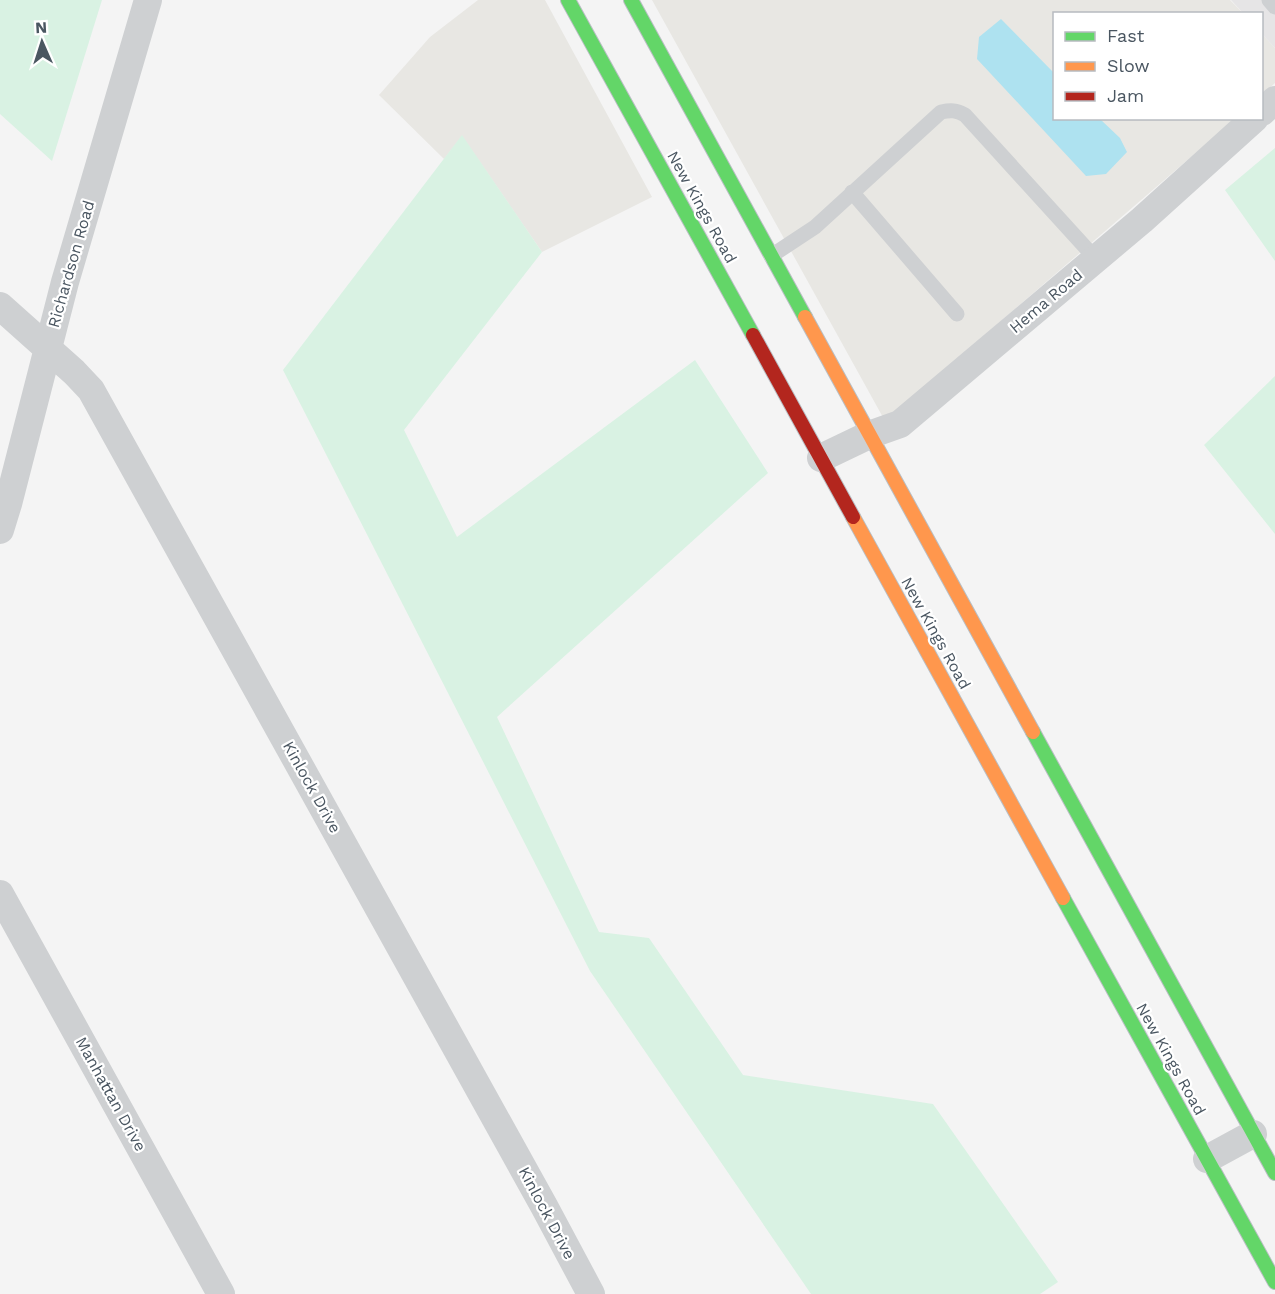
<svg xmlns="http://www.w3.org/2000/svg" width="1275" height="1294" font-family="'Work Sans',sans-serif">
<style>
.commercial{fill:#e8e7e3}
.education{fill:#e6e5e6}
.green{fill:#d9f2e3}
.water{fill:#aee2f0}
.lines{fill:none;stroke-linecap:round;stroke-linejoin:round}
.fast-casing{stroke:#b9bec3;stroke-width:16}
.slow-casing{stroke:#b9bec3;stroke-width:16}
.jam-casing{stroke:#b9bec3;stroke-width:16}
.lane{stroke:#ced0d2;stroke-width:15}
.street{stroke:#ced0d2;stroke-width:28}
.fast{stroke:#63d668;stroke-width:14}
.slow{stroke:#ff974d;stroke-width:14}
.jam{stroke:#b3261e;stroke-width:14}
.labels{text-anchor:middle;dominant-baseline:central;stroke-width:4.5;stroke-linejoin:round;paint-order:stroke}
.street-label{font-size:16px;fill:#4a5661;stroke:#fff}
</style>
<rect width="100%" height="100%" fill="#f4f4f4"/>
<path class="commercial" d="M 478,0 L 545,0 L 652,197 L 542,252 L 462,136 L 444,159 L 379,95 L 430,37 Z
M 652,0 L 1230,0 L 1243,13 L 1054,14 L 1054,118 L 1235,119 L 885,421 Z
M 1262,34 L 1275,48 L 1275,83 L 1262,95 Z"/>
<path class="education" d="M 1231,0 L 1275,0 L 1275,48 L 1262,34 L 1262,14 L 1243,13 Z"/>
<path class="green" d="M 0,0 L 102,0 L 52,161 L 0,114 Z
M 462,135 L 542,252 L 404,430 L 457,537 L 695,360 L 768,473 L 497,717 L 599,932 L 649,938 L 743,1075 L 933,1104 L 1058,1282 L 1040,1294 L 811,1294 L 590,971 L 283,370 Z
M 1275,148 L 1275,261 L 1225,190 Z
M 1275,376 L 1275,534 L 1204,445 Z"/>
<path class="water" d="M 1001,19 L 1054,73 L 1054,118 L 1100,119 L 1120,138 L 1127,152 L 1106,174 L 1086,176 L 977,59 L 979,37 Z"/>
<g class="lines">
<defs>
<path id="fast" d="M 568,0 L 753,335
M 631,0 L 805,317
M 1033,732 L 1275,1173
M 1063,898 L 1275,1282"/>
<path id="slow" d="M 805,317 L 1033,732
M 853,517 L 1063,898"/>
<path id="jam" d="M 753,335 L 853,517"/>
</defs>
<use href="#fast" class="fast-casing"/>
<use href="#slow" class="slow-casing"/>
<use href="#jam" class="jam-casing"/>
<path class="lane" d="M 1269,0 L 1275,7
M 852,192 L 957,314
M 771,256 L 815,227 L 941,112 C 951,110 956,110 965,115 L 1096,259"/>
<path class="street" d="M 1262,112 L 1275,100
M 0,306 L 74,372 L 91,390 L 544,1206 L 591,1294
M 821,458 L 869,435 L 900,424 L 1142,220 L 1255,118
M 0,530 L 8,504 L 65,282 L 148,0
M 0,894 L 221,1294
M 1207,1159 L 1253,1134"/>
<use href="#fast" class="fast"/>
<use href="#slow" class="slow"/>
<use href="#jam" class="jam"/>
</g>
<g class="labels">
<g class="street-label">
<text transform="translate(702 207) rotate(61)">New Kings Road</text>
<text transform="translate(71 264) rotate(-74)">Richardson Road</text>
<text transform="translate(1046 301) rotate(-40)">Hema Road</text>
<text transform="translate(936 633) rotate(61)">New Kings Road</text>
<text transform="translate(312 787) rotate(61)">Kinlock Drive</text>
<text transform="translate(1171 1059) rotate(61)">New Kings Road</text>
<text transform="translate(111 1094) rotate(61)">Manhattan Drive</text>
<text transform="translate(547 1213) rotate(62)">Kinlock Drive</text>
</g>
</g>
<rect x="1053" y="12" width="210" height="108" fill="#ffffff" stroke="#b7bbc0" stroke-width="1.5"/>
<rect x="1065" y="32" width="30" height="9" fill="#63d668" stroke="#b7bbc0" stroke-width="1.5"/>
<text x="1107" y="42" font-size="18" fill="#4a5661">Fast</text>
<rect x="1065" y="62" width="30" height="9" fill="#ff974d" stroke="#b7bbc0" stroke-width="1.5"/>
<text x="1107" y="72" font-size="18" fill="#4a5661">Slow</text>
<rect x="1065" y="92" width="30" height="9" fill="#b3261e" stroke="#b7bbc0" stroke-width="1.5"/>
<text x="1107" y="102" font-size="18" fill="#4a5661">Jam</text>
<g transform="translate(42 42) rotate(357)" stroke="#ffffff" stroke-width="4.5" paint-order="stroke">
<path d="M0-4.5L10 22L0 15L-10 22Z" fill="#4a5661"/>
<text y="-9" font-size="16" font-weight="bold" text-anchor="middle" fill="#4a5661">N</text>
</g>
</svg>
